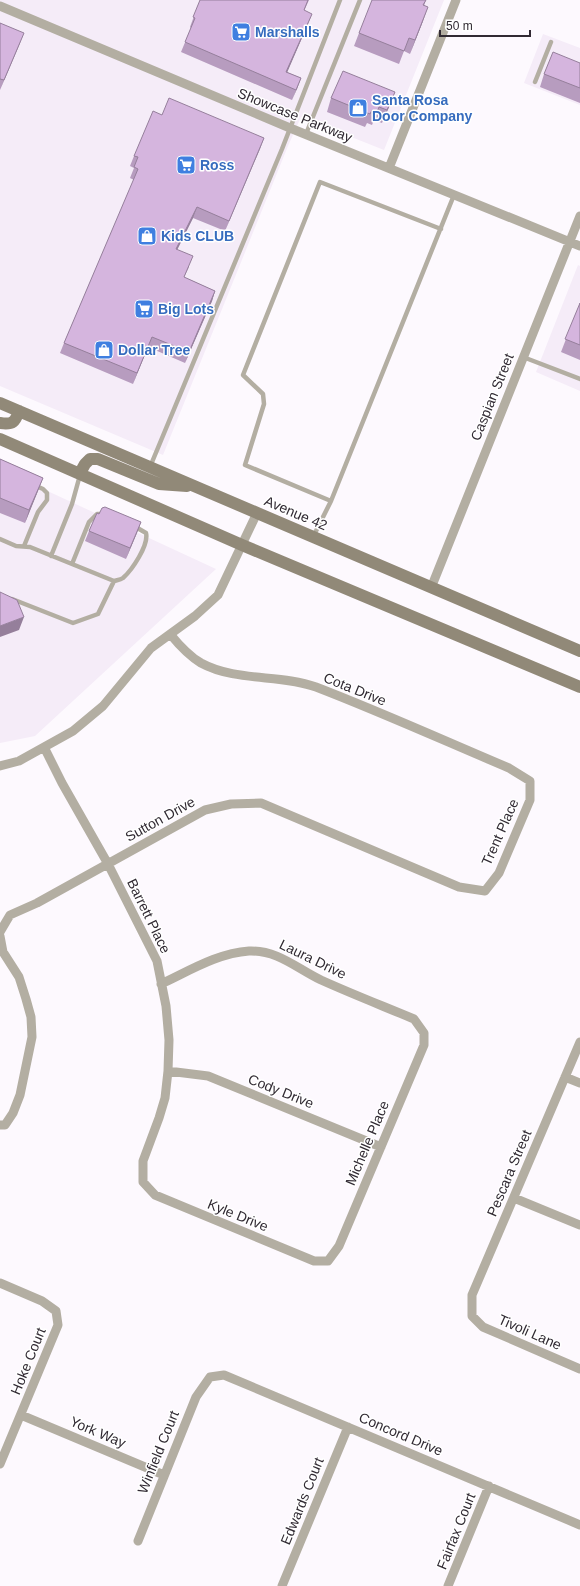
<svg xmlns="http://www.w3.org/2000/svg" width="580" height="1586" font-family="Arial,sans-serif">
<style>
.built{fill:#f5ecf8}
.lines{fill:none;stroke-linecap:round;stroke-linejoin:round}
.lane{stroke:#b3aea2;stroke-width:4.5}
.street{stroke:#b3aea2;stroke-width:9}
.secondary{stroke:#918978;stroke-width:12}
.wall{fill:#b79cbf}
.shaded-wall{fill:#957f9b}
.building{fill:#d5b5de;stroke:#957f9b}
.labels{text-anchor:middle;dominant-baseline:central;stroke-width:3;stroke-linejoin:round;paint-order:stroke}
.shop-label{font-size:14px;font-weight:bold;fill:#366cbe;stroke:#fff;text-anchor:start}
.street-label{font-size:14px;fill:#312a33;stroke:#fff}
</style>
<rect width="100%" height="100%" fill="#fdf9fe"/>
<path class="built" d="M 0,0 L 444,0 L 384,150 L 301,117 L 288,146 L 163,455 L 0,386 Z
M 543,34 L 580,48 L 580,105 L 524,83 Z
M 578,265 L 580,266 L 580,391 L 536,372 Z
M 0,469 L 216,569 L 35,736 L 0,743 Z"/>
<g class="lines">
<path class="lane" d="M 535,82 L 551,42
M 306,134 L 360,0
M 523,357 L 580,379
M 150,467 L 282,149 L 340,0
M 331,501 L 245,465 L 264,404 L 263,394 L 243,375 L 320,182 L 441,229
M 314,535 L 331,501 L 454,195
M 0,539 L 16,546 L 30,547 L 114,581 L 98,614 L 73,623 L 12,599
M 24,546 L 38,512 L 47,500 L 47,493 L 43,489 L 34,485
M 51,556 L 72,504 L 80,475
M 72,564 L 89,522 L 97,514 L 105,514
M 114,581 C 117,580 120,580 123,578 C 132,570 149,545 146,533 L 134,526"/>
<path class="street" d="M 0,6 L 290,128 L 580,246
M 389,168 L 456,0
M 431,588 L 580,216
M 44,747 L 62,783 L 108,864 L 157,961 L 166,1006 L 169,1040 L 168,1071 L 165,1098 L 159,1118 L 143,1161 L 143,1182 L 155,1195 L 314,1261 L 328,1261 L 339,1246 L 424,1045 L 424,1033 L 414,1019 C 383,1006 352,994 321,980 C 296,968 278,950 249,951 C 218,953 189,971 161,984
M 0,766 L 19,761 L 73,731 L 103,706 L 151,648 L 195,616 L 218,595 L 257,513
M 0,932 L 10,915 L 37,903 L 205,810 L 231,804 L 261,803 L 459,887 L 485,891 L 499,873 L 530,800 L 530,781 L 509,768 C 445,741 381,712 316,687 C 280,674 236,682 201,663 C 189,656 179,645 170,634
M 0,936 L 3,952 L 19,977 L 26,999 L 31,1017 L 32,1037 L 20,1095 L 13,1113 L 5,1125 L 0,1125
M 580,1042 L 472,1295 L 472,1316 L 483,1327 L 580,1369
M 168,1071 L 208,1076 L 381,1147
M 565,1077 L 580,1083
M 514,1198 L 580,1225
M 0,1283 L 42,1301 L 56,1311 L 58,1325 L 0,1464
M 21,1415 L 164,1475
M 138,1541 L 196,1397 L 210,1377 L 224,1375 L 580,1525
M 282,1586 L 348,1427
M 448,1586 L 489,1486"/>
<path class="secondary" d="M 0,403 L 580,651
M 0,423 C 13,425 15,422 19,411
M 0,439 L 242,545 L 580,687
M 80,473 L 85,464 L 90,459 L 98,459 L 159,484 L 187,486"/>
</g>
<path class="wall" d="M 200,0 L 309,0 L 304,11 L 308,24 L 287,72 L 301,78 L 292,100 L 181,52 L 191,28 L 190,27 Z
M 426,0 L 424,6 L 423,21 L 410,54 L 404,51 L 399,64 L 354,46 L 359,33 Z
M 0,23 L 20,43 L 0,90 Z
M 580,63 L 580,103 L 540,87 L 544,74 Z
M 395,92 L 382,123 L 374,120 L 372,125 L 367,123 L 365,127 L 327,112 L 331,98 Z
M 162,115 L 264,138 L 225,231 L 193,218 L 177,250 L 189,267 L 184,277 L 215,291 L 212,301 L 185,363 L 148,347 L 133,384 L 60,353 L 64,343 L 134,180 L 130,178 L 134,168 L 130,166 L 134,156 Z
M 580,303 L 580,360 L 561,352 Z
M 0,459 L 43,478 L 25,523 L 0,513 Z
M 99,514 L 141,522 L 126,559 L 85,541 L 89,531 Z"/>
<path class="shaded-wall" d="M 428,7 L 423,21 L 410,54 L 415,40 Z
M 312,14 L 308,24 L 283,82 L 286,72 Z
M 24,33 L 20,43 L 0,90 L 4,80 Z
M 301,78 L 297,89 L 292,100 L 296,90 Z
M 395,92 L 390,105 L 382,123 L 387,110 Z
M 264,138 L 260,149 L 225,231 L 229,221 Z
M 197,207 L 193,218 L 172,260 L 176,249 Z
M 215,291 L 212,301 L 185,363 L 189,352 Z
M 152,337 L 148,347 L 133,384 L 137,373 Z
M 43,478 L 38,491 L 25,523 L 29,510 Z
M 141,522 L 137,533 L 126,559 L 130,548 Z
M 24,617 L 19,630 L 0,637 L 0,626 Z"/>
<path class="building" d="M 200,0 L 308,0 L 304,10 L 312,14 L 286,72 L 301,78 L 296,90 L 185,42 L 195,18 L 193,17 Z
M 372,0 L 426,0 L 423,5 L 428,7 L 415,40 L 409,38 L 404,51 L 359,33 Z
M 0,23 L 24,33 L 4,80 L 0,79 Z
M 553,52 L 580,63 L 580,88 L 544,74 Z
M 343,71 L 395,92 L 387,110 L 379,107 L 377,112 L 372,110 L 370,114 L 331,98 Z
M 169,98 L 264,138 L 229,221 L 197,207 L 176,249 L 193,256 L 184,277 L 215,291 L 189,352 L 152,337 L 137,373 L 64,343 L 138,169 L 134,167 L 138,157 L 134,156 L 153,111 L 162,115 Z
M 580,303 L 580,345 L 565,339 Z
M 0,459 L 43,478 L 29,510 L 0,498 Z
M 105,507 L 141,522 L 130,548 L 89,531 L 97,513 L 99,514 L 102,508 Z
M 0,592 L 17,600 L 24,617 L 0,626 Z"/>
<defs>
<symbol id="supermarket-square" viewBox="-11 -11 22 22"><rect x="-9" y="-9" width="18" height="18" rx="4" fill="#3f7fe0" stroke="#fff"/><path d="M-6-5.5h2.5l.6 2H6L4.5 2H-2.5L-4.4-4H-6ZM-1.5 3.2a1.3 1.3 0 1 0 .1 0ZM3 3.2a1.3 1.3 0 1 0 .1 0Z" fill="#fff"/></symbol>
<symbol id="shop-square" viewBox="-11 -11 22 22"><rect x="-9" y="-9" width="18" height="18" rx="4" fill="#3f7fe0" stroke="#fff"/><path d="M-5-2.5h2.3a2.7 3.5 0 0 1 5.4 0H5L5.5 6h-11ZM-1.5-2.5h3a1.5 2.3 0 0 0-3 0Z" fill="#fff"/></symbol>
</defs>
<g fill-rule="evenodd">
<use href="#supermarket-square" x="230" y="21" width="22" height="22"/>
<use href="#shop-square" x="347" y="97" width="22" height="22"/>
<use href="#supermarket-square" x="175" y="154" width="22" height="22"/>
<use href="#shop-square" x="136" y="225" width="22" height="22"/>
<use href="#supermarket-square" x="133" y="298" width="22" height="22"/>
<use href="#shop-square" x="93" y="339" width="22" height="22"/>
</g>
<g class="labels">
<g class="shop-label">
<text x="255" y="32">Marshalls</text>
<text x="372" y="100">Santa Rosa<tspan x="372" dy="16">Door Company</tspan></text>
<text x="200" y="165">Ross</text>
<text x="161" y="236">Kids CLUB</text>
<text x="158" y="309">Big Lots</text>
<text x="118" y="350">Dollar Tree</text>
</g>
<g class="street-label">
<text transform="translate(295 115) rotate(22)">Showcase Parkway</text>
<text transform="translate(492 397) rotate(-68)">Caspian Street</text>
<text transform="translate(296 513) rotate(23)">Avenue 42</text>
<text transform="translate(355 689) rotate(22)">Cota Drive</text>
<text transform="translate(160 819) rotate(-29)">Sutton Drive</text>
<text transform="translate(500 832) rotate(-66)">Trent Place</text>
<text transform="translate(149 916) rotate(64)">Barrett Place</text>
<text transform="translate(313 959) rotate(26)">Laura Drive</text>
<text transform="translate(281 1091) rotate(22)">Cody Drive</text>
<text transform="translate(367 1143) rotate(-67)">Michelle Place</text>
<text transform="translate(509 1173) rotate(-67)">Pescara Street</text>
<text transform="translate(238 1215) rotate(22)">Kyle Drive</text>
<text transform="translate(530 1332) rotate(24)">Tivoli Lane</text>
<text transform="translate(28 1361) rotate(-68)">Hoke Court</text>
<text transform="translate(98 1432) rotate(23)">York Way</text>
<text transform="translate(401 1434) rotate(23)">Concord Drive</text>
<text transform="translate(158 1452) rotate(-68)">Winfield Court</text>
<text transform="translate(302 1501) rotate(-68)">Edwards Court</text>
<text transform="translate(456 1531) rotate(-68)">Fairfax Court</text>
</g>
</g>
<path d="M440 30v6h90v-6" fill="none" stroke="#312a33" stroke-width="2"/>
<text x="446" y="30" font-size="12" fill="#312a33" stroke="#ffffff" stroke-width="3" paint-order="stroke">50 m</text>
</svg>
